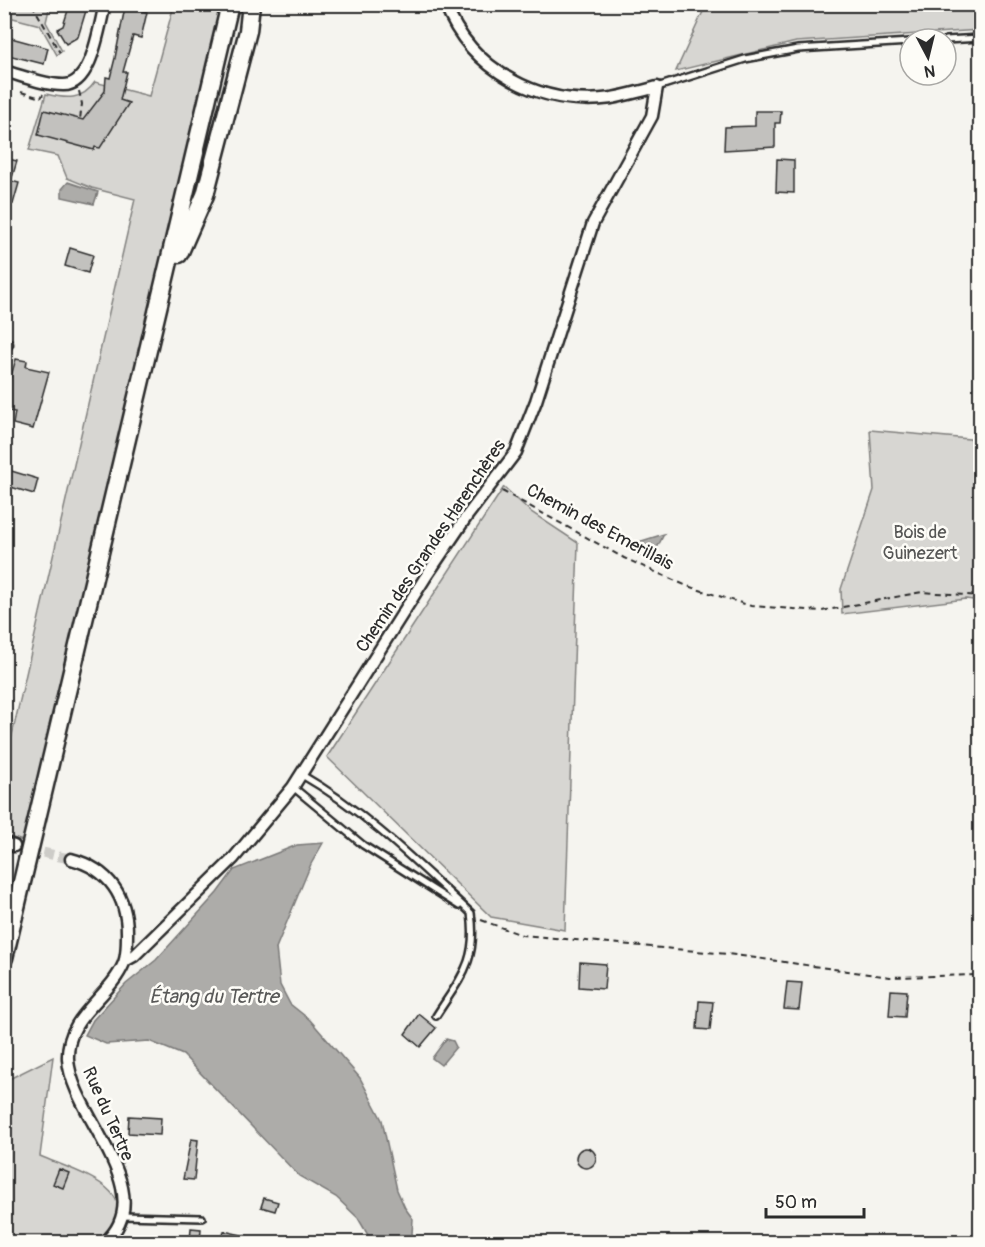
<svg xmlns="http://www.w3.org/2000/svg" width="985" height="1247" font-family="Pangolin,sans-serif">
<style>
.green{fill:#d7d6d2;stroke:#81807e;stroke-width:1.5}
.water{fill:#adaca9;stroke:#797877;stroke-width:1.5}
.building{fill:#c2c1be;stroke:#2b2b2b;stroke-width:1.5}
.lines{fill:none;stroke-linecap:round;stroke-linejoin:round}
.minor-tunnel{stroke:#cdccc8;stroke-width:10;stroke-dasharray:10 5;stroke-linecap:butt}
.service-casing{stroke:#2b2b2b;stroke-width:10}
.minor-casing{stroke:#2b2b2b;stroke-width:15}
.secondary-casing{stroke:#2b2b2b;stroke-width:21}
.path{stroke:#2b2b2b;stroke-width:2;stroke-dasharray:6 4.5;stroke-linecap:butt}
.service{stroke:#fdfcf7;stroke-width:5}
.minor{stroke:#fdfcf7;stroke-width:10}
.secondary{stroke:#fdfcf7;stroke-width:16}
.labels{text-anchor:middle;dominant-baseline:central;stroke-width:5;stroke-linejoin:round;paint-order:stroke}
.street-label{font-size:18px;fill:#2b2b2b;stroke:#fdfcf7}
.park-label{font-size:18px;fill:#565655;stroke:#fdfcf7}
.water-label{font-size:20px;font-style:italic;fill:#585857;stroke:#fdfcf7}
</style>
<rect width="100%" height="100%" fill="#f5f4ef"/>
<filter id="ink" filterUnits="userSpaceOnUse"><feTurbulence type="fractalNoise" baseFrequency=".0167" numOctaves="2"/><feDisplacementMap in="SourceGraphic" scale="12" xChannelSelector="R" yChannelSelector="G"/><feConvolveMatrix kernelMatrix="1 2 1 2 8 2 1 2 1" color-interpolation-filters="sRGB"/></filter>
<g filter="url(#ink)">
<path class="green" d="M 4,5 L 50,5 L 46,22 L 62,51 L 57,55 L 40,25 L 5,16 Z
M 174,5 L 226,5 L 23,841 L 6,836 L 5,839 L 5,757 L 7,757 L 135,199 L 92,188 L 67,178 L 58,156 L 29,150 L 46,94 C 66,99 82,101 95,82 L 149,96 Z
M 706,5 L 980,5 L 980,30 L 796,42 L 676,71 Z
M 870,430 L 980,440 L 980,601 L 966,599 L 842,614 L 841,589 L 874,490 Z
M 504,487 L 531,512 L 578,543 L 565,930 L 491,917 L 327,757 Z
M 53,1057 L 40,1156 C 79,1173 155,1192 97,1242 L 5,1242 L 5,1081 Z"/>
<path class="water" d="M 68,182 L 98,192 L 94,204 L 62,197 L 62,189 Z
M 664,534 L 653,556 L 648,560 L 633,552 L 638,542 Z
M 323,843 L 311,864 L 276,948 L 280,985 L 290,1004 L 310,1020 L 360,1078 L 382,1120 L 397,1190 L 405,1208 L 413,1219 L 412,1234 L 418,1242 L 424,1242 L 372,1242 L 358,1218 L 336,1197 L 299,1176 L 183,1055 L 149,1041 L 106,1044 L 85,1035 L 93,1020 L 126,984 L 156,960 L 217,893 L 234,870 L 297,845 Z
M 446,1039 L 453,1041 L 456,1047 L 441,1065 L 432,1058 Z"/>
<path class="building" d="M 70,4 L 88,4 L 78,37 L 66,44 L 57,29 L 63,26 Z
M 125,7 L 147,12 L 141,38 L 133,36 L 123,72 L 127,72 L 120,100 L 129,103 L 100,148 L 95,147 L 94,150 L 38,135 L 44,110 L 83,120 L 105,91 L 106,77 L 110,78 L 115,58 Z
M 4,36 L 48,48 L 44,64 L 4,54 Z
M 755,111 L 781,111 L 780,123 L 775,123 L 775,147 L 724,150 L 725,127 L 755,126 Z
M 4,158 L 17,161 L 11,181 L 19,183 L 13,204 L 4,202 Z
M 777,159 L 794,160 L 794,193 L 776,192 Z
M 70,248 L 93,255 L 88,273 L 65,266 Z
M 16,359 L 27,361 L 26,367 L 49,372 L 33,429 L 13,424 L 15,412 L 4,410 L 4,399 Z
M 8,470 L 38,479 L 34,494 L 4,485 Z
M 580,962 L 606,964 L 604,989 L 579,987 Z
M 787,982 L 802,983 L 799,1010 L 784,1009 Z
M 891,990 L 907,991 L 905,1017 L 889,1016 Z
M 699,1001 L 713,1002 L 710,1030 L 697,1029 Z
M 419,1014 L 436,1028 L 420,1047 L 405,1034 Z
M 129,1116 L 161,1118 L 160,1135 L 128,1133 Z
M 191,1139 L 198,1140 L 194,1180 L 183,1179 Z
M576 1158a10 10 0 1 1 20 0a10 10 0 1 1-20 0Z
M 59,1169 L 69,1173 L 63,1188 L 53,1184 Z
M 264,1198 L 278,1202 L 275,1211 L 261,1207 Z
M 191,1228 L 201,1229 L 200,1242 L 190,1242 Z
M 224,1231 L 255,1238 L 254,1242 L 221,1242 Z"/>
<g class="lines">
<path class="minor-tunnel" d="M 14,846 L 71,859"/>
<defs>
<path id="service" d="M 946,40 L 980,38
M 657,87 L 745,59 L 798,49 L 910,42
M 302,775 C 365,811 418,864 471,913 C 478,961 461,977 436,1016
M 293,787 L 363,845 L 459,906
M 122,1216 L 202,1218"/>
<path id="minor" d="M 4,71 C 23,76 44,85 63,85 C 92,86 99,27 105,4
M 4,345 L 7,344
M 4,843 L 14,846
M 71,859 C 109,869 128,897 127,936 C 127,944 127,955 124,963 C 109,999 66,1015 68,1059 C 71,1115 162,1192 105,1242
M 125,961 L 134,956 L 233,859 L 293,787 L 425,578 L 467,516 L 516,452 L 536,401 L 593,223 L 652,116 L 657,87 C 642,91 627,95 612,98 C 541,108 471,71 445,4"/>
<path id="secondary" d="M 179,254 L 205,195 L 248,31 L 251,4
M 4,958 L 230,4"/>
</defs>
<use href="#service" class="service-casing"/>
<use href="#minor" class="minor-casing"/>
<use href="#secondary" class="secondary-casing"/>
<path class="path" d="M 6,4 L 34,4
M 32,4 L 60,53
M 79,91 L 82,104 L 80,119
M 21,92 L 41,98 L 43,94
M 502,491 L 624,558 L 687,586 L 751,606 L 822,611 L 922,592 L 980,596
M 481,920 L 522,935 L 728,954 L 890,977 L 980,975"/>
<use href="#service" class="service"/>
<use href="#minor" class="minor"/>
<use href="#secondary" class="secondary"/>
</g>
</g>
<g class="labels">
<g class="street-label">
<text transform="translate(600 527) rotate(28)">Chemin des Emerillais</text>
<text transform="translate(431 546) rotate(-56)">Chemin des Grandes Harenchères</text>
<text transform="translate(108 1114) rotate(66)">Rue du Tertre</text>
</g>
<g class="park-label">
<text x="920" y="532">Bois de<tspan x="920" dy="21">Guinezert</tspan></text>
</g>
<g class="water-label">
<text x="214" y="996">Étang du Tertre</text>
</g>
</g>
<rect width="985" height="1247" fill="none" stroke="#fdfcf7" stroke-width="24"/>
<rect x="12" y="12" width="961" height="1223" fill="none" stroke="#2b2b2b" stroke-width="2" filter="url(#ink)"/>
<g transform="translate(928 57) rotate(173)"><circle r="28" fill="#fdfcf7" stroke="#a9a8a5" stroke-width="1.5"/>
<path d="M0-4.5L10 22L0 15L-10 22Z" fill="#2b2b2b"/>
<text y="-9" font-size="16" font-weight="bold" text-anchor="middle" fill="#2b2b2b">N</text>
</g>
<path d="M766 1208v9h98v-9" fill="none" stroke="#2b2b2b" stroke-width="3"/>
<text x="775" y="1208" font-size="18" fill="#2b2b2b" stroke="#fdfcf7" stroke-width="4.5" paint-order="stroke">50 m</text>
</svg>
